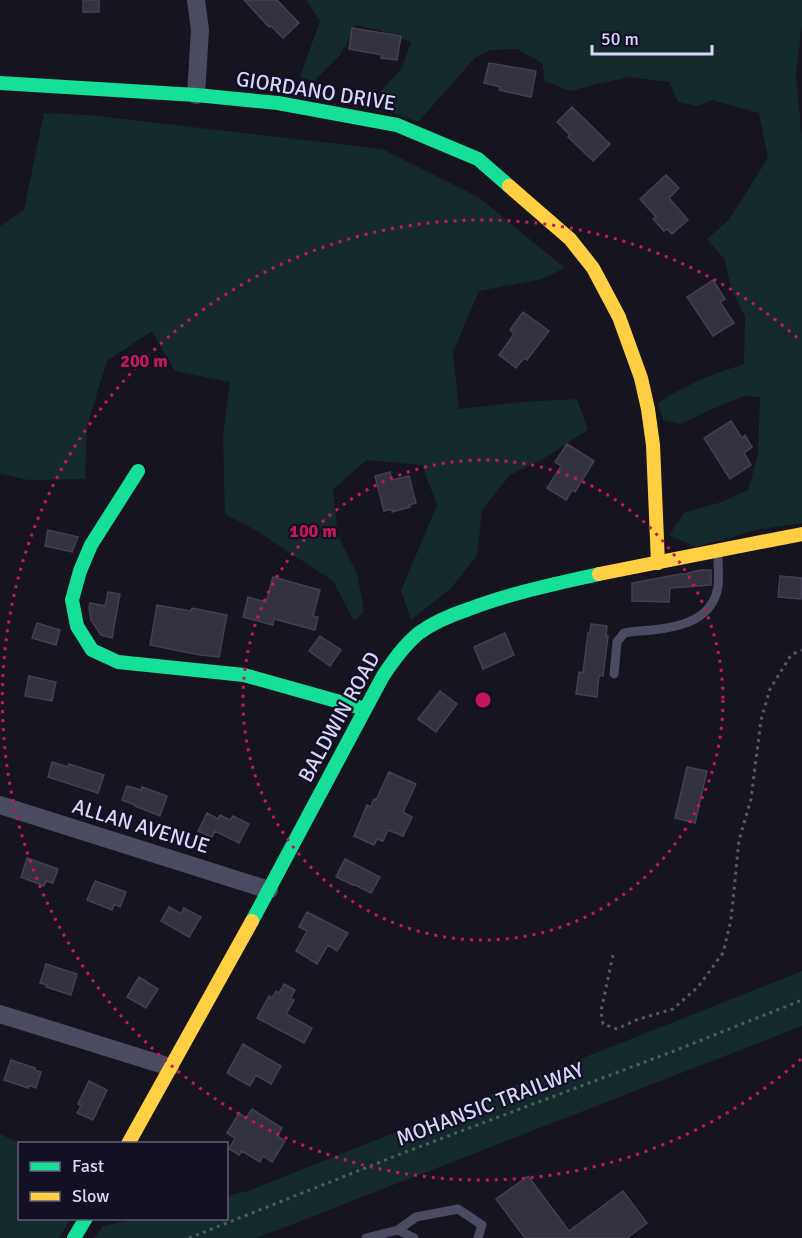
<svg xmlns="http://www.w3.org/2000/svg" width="802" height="1238" font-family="Signika,sans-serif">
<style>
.green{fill:#142a2a}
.building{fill:#343241;stroke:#434052;stroke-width:1.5}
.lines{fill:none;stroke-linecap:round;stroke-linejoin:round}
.path{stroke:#4c5b66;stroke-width:3;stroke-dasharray:3 4.5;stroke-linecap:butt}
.lane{stroke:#4a4a60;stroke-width:9}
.street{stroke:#4a4a60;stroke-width:18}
.fast{stroke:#16e098;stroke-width:14}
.slow{stroke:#ffcf43;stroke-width:14}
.ring{fill:none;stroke:#c2185b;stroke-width:3;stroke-dasharray:3 6}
.labels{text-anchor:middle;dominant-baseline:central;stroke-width:4.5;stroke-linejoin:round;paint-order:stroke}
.street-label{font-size:21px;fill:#d9d6fc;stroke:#131024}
.centre{fill:#c2185b;stroke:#131024;stroke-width:3}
.ring-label{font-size:18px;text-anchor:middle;font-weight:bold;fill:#c2185b;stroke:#131024;stroke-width:4.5;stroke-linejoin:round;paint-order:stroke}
</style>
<rect width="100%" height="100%" fill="#16141f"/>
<path class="green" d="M 306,0 L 802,0 L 802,25 L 796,74 L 802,139 L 802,523 L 756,530 L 696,547 L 669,535 L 685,512 L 719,503 L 748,490 L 758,455 L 760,397 L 744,396 L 708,411 L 681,424 L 663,420 L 658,403 C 686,384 713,374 744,364 L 745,317 L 731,288 L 725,260 L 707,239 L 729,220 L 768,158 L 759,113 L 712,100 L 698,106 L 678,102 L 669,82 L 630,77 L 597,84 L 570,91 L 545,81 L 542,63 L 517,49 L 490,50 L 475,58 L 418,122 L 375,106 L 381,91 L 402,68 L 411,42 L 381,31 L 356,25 L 340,55 L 314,81 L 300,77 L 320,21 Z
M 44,113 L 89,115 L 382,149 L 478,197 L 565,268 L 542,279 L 479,291 L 453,352 L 459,409 L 520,402 L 577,399 L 588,430 L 541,460 L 510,475 L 482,510 L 477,555 L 451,588 L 411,620 L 401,591 L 437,505 L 422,465 L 366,460 L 333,490 L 338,536 L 357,573 L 364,611 L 354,621 L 333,581 L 257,531 L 225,514 L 223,434 L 230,382 L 175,371 L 152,331 L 107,361 L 87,426 L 85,479 L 29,480 L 0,474 L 0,226 L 24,210 Z
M 802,971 L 802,1026 L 257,1238 L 94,1238 L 103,1226 L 137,1219 L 226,1218 L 227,1196 L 248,1191 Z
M 0,1134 L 20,1143 L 20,1218 L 71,1219 L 59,1238 L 0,1238 Z"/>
<path class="building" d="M 83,0 L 99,0 L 99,12 L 83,12 Z
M 244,0 L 277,0 L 299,23 L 283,38 L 271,26 L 269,27 Z
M 352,28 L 401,36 L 397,60 L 381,58 L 382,55 L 349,49 Z
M 489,63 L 536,71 L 531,97 L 499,90 L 500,87 L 484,83 Z
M 572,107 L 610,144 L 593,161 L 568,137 L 570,135 L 557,122 Z
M 666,175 L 679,188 L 669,198 L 688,220 L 672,234 L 667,229 L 664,231 L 653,219 L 656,217 L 640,199 Z
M 713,280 L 725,299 L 720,302 L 734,323 L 713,336 L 687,297 Z
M 523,312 L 549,331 L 527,360 L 524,358 L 516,368 L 499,355 L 514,334 L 510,330 Z
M 731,421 L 742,438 L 745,435 L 752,447 L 744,453 L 751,465 L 730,479 L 704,438 Z
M 567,444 L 594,461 L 575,492 L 572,490 L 566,500 L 547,488 L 561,466 L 555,462 Z
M 390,472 L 392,480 L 409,476 L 416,503 L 409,505 L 410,507 L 392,512 L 392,509 L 384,511 L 375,476 Z
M 48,530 L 78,537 L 72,552 L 45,546 Z
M 700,570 L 711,570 L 711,585 L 670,588 L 669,602 L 632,601 L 632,583 L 680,574 L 688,574 L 688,573 Z
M 780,576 L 802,578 L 801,599 L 778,597 Z
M 273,577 L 320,590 L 313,616 L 318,617 L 315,630 L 274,619 L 273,625 L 243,617 L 248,597 L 266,602 Z
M 108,592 L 120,594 L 112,638 L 101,635 L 91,620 L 89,608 L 90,603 L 105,606 Z
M 157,605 L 191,611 L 192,608 L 227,615 L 219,657 L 200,655 L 150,645 Z
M 37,623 L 60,630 L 56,645 L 32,638 Z
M 591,624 L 607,626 L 606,636 L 608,636 L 603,676 L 599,675 L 597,697 L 576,694 L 579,672 L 583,673 L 588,633 L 590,633 Z
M 505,633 L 514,655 L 483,669 L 474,647 Z
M 320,636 L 341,650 L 330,666 L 309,651 Z
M 29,676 L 56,682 L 52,701 L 25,696 Z
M 440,691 L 457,704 L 436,732 L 418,719 Z
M 52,762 L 68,767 L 69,764 L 104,775 L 98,793 L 48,777 Z
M 687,767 L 707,771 L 695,823 L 675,818 Z
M 389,772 L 416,784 L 403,812 L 412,817 L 403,836 L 388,830 L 383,841 L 377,839 L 374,845 L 354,836 L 367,805 L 371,807 L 374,799 L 376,800 Z
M 127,786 L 141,790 L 142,787 L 167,796 L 160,816 L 135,806 L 135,805 L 122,800 Z
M 207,813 L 218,819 L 220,815 L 230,820 L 233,816 L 249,824 L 239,843 L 215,831 L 212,837 L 198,831 Z
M 27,858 L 58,869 L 53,883 L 46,881 L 44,886 L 21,877 Z
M 345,859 L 380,877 L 371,893 L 353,884 L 353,885 L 336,877 Z
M 95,881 L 126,892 L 120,907 L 114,904 L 112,910 L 87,900 Z
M 169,907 L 181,914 L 184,908 L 201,917 L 189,937 L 161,921 Z
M 307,912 L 348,933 L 337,951 L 328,945 L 317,964 L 296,951 L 307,931 L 299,927 Z
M 46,964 L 77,974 L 71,995 L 46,987 L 47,985 L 40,983 Z
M 139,977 L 158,989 L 146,1008 L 127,997 Z
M 284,984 L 295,990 L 290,999 L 294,1000 L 286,1014 L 312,1028 L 304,1043 L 257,1018 L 269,996 L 272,998 L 276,991 L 279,993 Z
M 243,1044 L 281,1066 L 271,1084 L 256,1075 L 250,1086 L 227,1073 Z
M 11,1060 L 35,1068 L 35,1070 L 41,1072 L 36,1088 L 29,1085 L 28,1088 L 4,1080 Z
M 89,1081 L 107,1090 L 93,1120 L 77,1113 L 81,1106 L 78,1104 Z
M 252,1109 L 282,1128 L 277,1136 L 285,1141 L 272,1162 L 263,1156 L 260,1162 L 242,1151 L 239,1155 L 229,1149 L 235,1138 L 227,1133 L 239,1113 L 246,1118 Z
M 528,1176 L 569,1231 L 623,1191 L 647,1223 L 627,1238 L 525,1238 L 496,1199 Z"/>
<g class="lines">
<path class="path" d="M 613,955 L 601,1011 L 603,1024 L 617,1029 L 636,1020 L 673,1009 L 698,987 L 723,953 L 731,920 L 739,840 L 751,799 L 761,720 L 770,689 L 791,655 L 802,650
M 189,1238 L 403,1153 L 674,1051 L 802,1000"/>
<path class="lane" d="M 614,674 L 617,642 L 624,633 C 633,631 643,631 652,630 C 681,627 712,620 718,587 C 719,576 718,564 718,553
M 398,1230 L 414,1238
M 366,1238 L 398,1230 L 416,1217 L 458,1209 L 482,1225 L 478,1238"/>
<path class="street" d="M 196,0 L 200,30 L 196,95
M 0,805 L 269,890
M 0,1014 L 170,1067"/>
<path class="fast" d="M 0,83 L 196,95 L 278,103 L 397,125 L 478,159 L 509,186
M 138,471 L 91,545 L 80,571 L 72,600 L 77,626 L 92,650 L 118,662 L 244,675 L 365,709
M 252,921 L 383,676 C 393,661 404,645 419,633 C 434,622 451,615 469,609 C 511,593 555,584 599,574
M 74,1238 L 86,1218"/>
<path class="slow" d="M 509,186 L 570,239 L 593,268 L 619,317 L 641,378 L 648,409 L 653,445 L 658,563
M 599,574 L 802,534
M 128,1144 L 252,921"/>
</g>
<g class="ring">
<circle cx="483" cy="700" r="240"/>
<path d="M801 1059A480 480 0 1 1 801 341"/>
</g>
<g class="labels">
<g class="street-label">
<text transform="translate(316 91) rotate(9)">GIORDANO DRIVE</text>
<text transform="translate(339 717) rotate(-61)">BALDWIN ROAD</text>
<text transform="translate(141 826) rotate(17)">ALLAN AVENUE</text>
<text transform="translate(490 1104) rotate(-21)">MOHANSIC TRAILWAY</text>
</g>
</g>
<circle cx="483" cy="700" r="9" class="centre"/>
<g class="ring-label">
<text x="144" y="367">200 m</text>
<text x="313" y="537">100 m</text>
</g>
<rect x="18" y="1142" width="210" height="78" fill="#131024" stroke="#625f7a" stroke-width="1.5"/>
<rect x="30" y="1162" width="30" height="9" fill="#16e098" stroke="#625f7a" stroke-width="1.5"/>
<text x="72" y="1172" font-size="18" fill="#d9d6fc">Fast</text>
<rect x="30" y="1192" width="30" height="9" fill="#ffcf43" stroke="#625f7a" stroke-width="1.5"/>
<text x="72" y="1202" font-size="18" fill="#d9d6fc">Slow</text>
<path d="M592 45v9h120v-9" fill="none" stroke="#d9d6fc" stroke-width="3"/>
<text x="601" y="45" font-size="18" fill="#d9d6fc" stroke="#131024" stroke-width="4.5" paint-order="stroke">50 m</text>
</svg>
